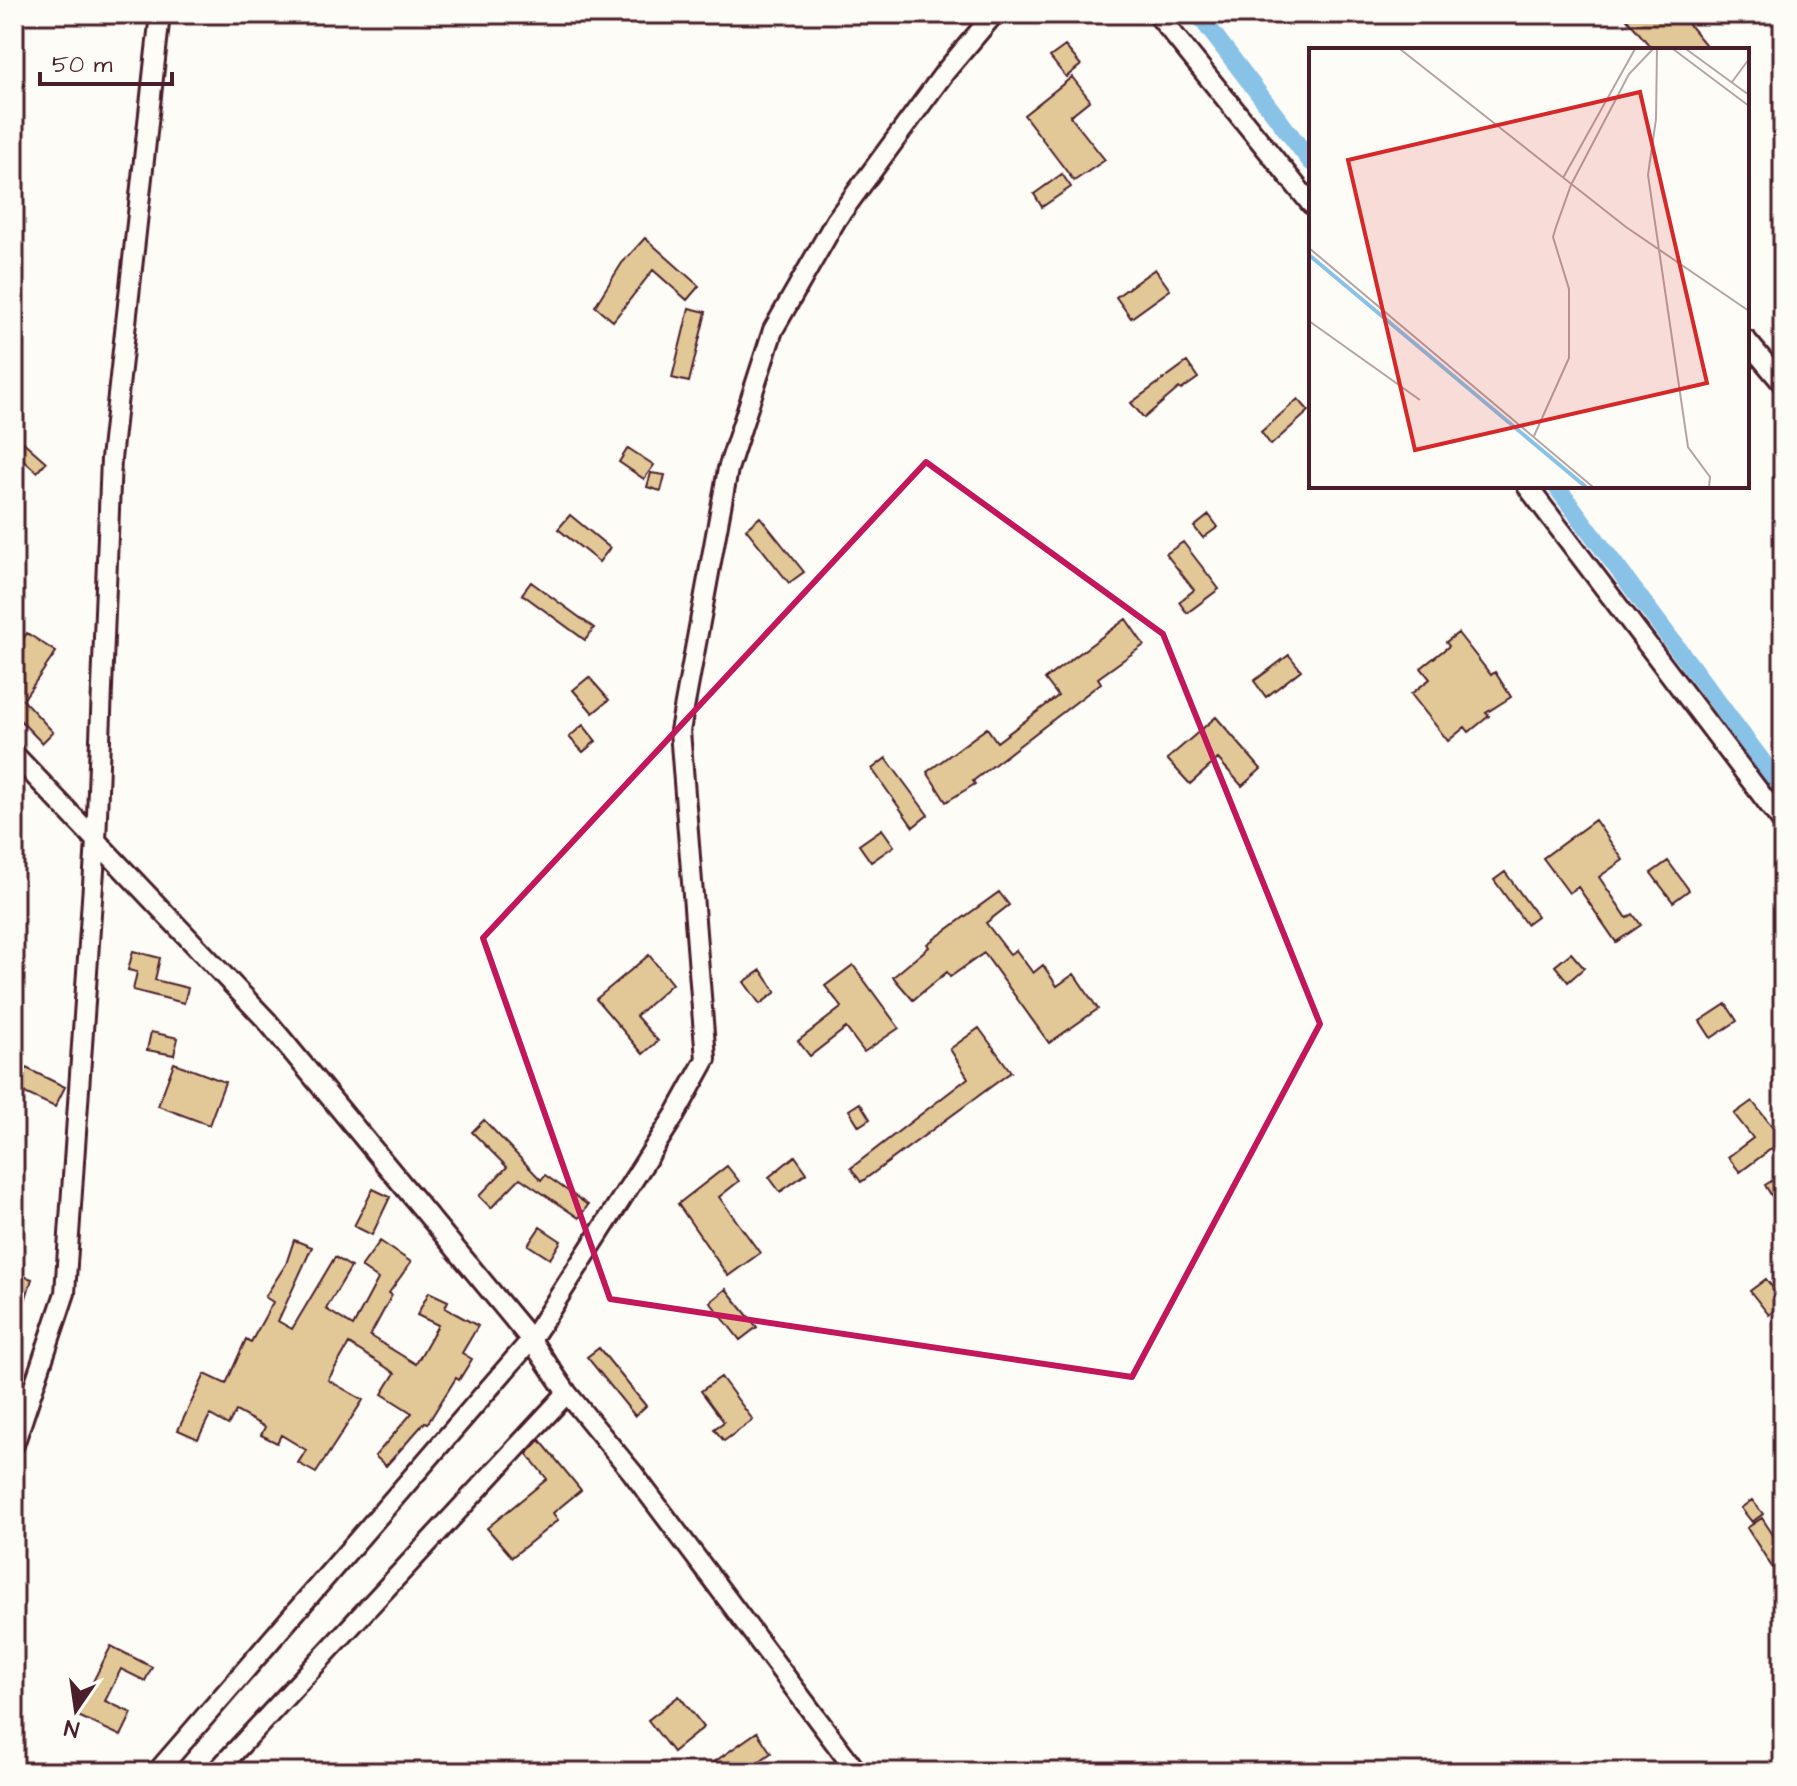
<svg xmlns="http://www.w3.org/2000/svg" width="1797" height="1786" font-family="'Architects Daughter',sans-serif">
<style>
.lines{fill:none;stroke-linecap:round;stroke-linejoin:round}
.canal{stroke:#88c2e7;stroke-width:18}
.building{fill:#e2c797;stroke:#4a1f2b;stroke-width:2}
.minor-casing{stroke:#4a1f2b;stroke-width:24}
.minor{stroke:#fdfcf7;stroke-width:18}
.marked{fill:none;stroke:#c2185b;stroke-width:6;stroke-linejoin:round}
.inset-river{fill:none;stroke:#88c2e7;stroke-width:4}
.inset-road{fill:none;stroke:#b5a4a5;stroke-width:2}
.view{fill:#d62828;fill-opacity:0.15;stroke:#d62828;stroke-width:4}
.inset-edge{fill:none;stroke:#4a1f2b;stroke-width:4}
</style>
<rect width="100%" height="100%" fill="#fdfcf7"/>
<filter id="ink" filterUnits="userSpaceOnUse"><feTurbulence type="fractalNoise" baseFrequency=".0125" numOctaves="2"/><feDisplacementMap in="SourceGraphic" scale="16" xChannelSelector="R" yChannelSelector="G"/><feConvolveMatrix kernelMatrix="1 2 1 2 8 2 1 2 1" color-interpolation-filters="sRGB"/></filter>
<g filter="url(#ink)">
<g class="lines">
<path class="canal" d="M 1198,14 L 1311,162
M 1556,486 L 1783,789"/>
</g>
<path class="building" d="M 1623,14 L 1680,14 L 1710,50 L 1653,50 Z
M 1065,46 L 1081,65 L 1066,77 L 1050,57 Z
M 1072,77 L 1090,100 L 1070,116 L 1105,160 L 1074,181 L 1024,115 Z
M 1062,174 L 1071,187 L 1042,207 L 1034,194 Z
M 645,238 L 699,286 L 687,300 L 653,270 L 613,321 L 595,306 L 622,263 Z
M 1155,269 L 1170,290 L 1131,318 L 1116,297 Z
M 689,308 L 706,312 L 689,382 L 672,378 Z
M 1187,362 L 1198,378 L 1181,390 L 1179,388 L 1144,418 L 1131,403 Z
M 1298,399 L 1309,411 L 1271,445 L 1261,432 Z
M 21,440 L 46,462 L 37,472 L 14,452 Z
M 628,448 L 654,465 L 644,479 L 619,462 Z
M 651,473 L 665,475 L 661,491 L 647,487 Z
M 570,515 L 610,548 L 599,562 L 558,529 Z
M 1209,515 L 1218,527 L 1203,538 L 1194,527 Z
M 760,517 L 804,572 L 789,583 L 746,529 Z
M 1183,542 L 1219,589 L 1187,613 L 1179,602 L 1194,590 L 1166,554 Z
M 531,582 L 594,628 L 585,640 L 522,594 Z
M 1126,619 L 1144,645 L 1098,678 L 1101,683 L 973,781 L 975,784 L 946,802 L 927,772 L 987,728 L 997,742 L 1058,696 L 1045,679 Z
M 27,633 L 56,652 L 23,700 L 53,732 L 42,743 L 14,714 L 14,653 Z
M 1458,633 L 1491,675 L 1495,672 L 1511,697 L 1486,713 L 1489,716 L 1469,732 L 1465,727 L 1448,741 L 1411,694 L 1430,679 L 1421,668 L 1449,646 L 1446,642 Z
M 1289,655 L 1301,670 L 1266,697 L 1254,681 Z
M 589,677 L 609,700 L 593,713 L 573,690 Z
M 1216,717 L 1261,769 L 1242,786 L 1218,759 L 1190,784 L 1167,759 Z
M 583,725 L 596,741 L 583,752 L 569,737 Z
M 886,758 L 928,815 L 913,827 L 872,769 Z
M 1595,820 L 1623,860 L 1599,877 L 1627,918 L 1633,914 L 1641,925 L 1616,942 L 1578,887 L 1569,893 L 1543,858 Z
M 882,829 L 894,846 L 871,862 L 859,845 Z
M 1668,861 L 1689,890 L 1673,902 L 1651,873 Z
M 1505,872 L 1537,916 L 1526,924 L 1494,880 Z
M 999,892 L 1009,905 L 986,923 L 1010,954 L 1016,950 L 1033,973 L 1043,965 L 1057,986 L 1074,974 L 1098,1009 L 1049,1043 L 984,953 L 950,977 L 947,972 L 913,1000 L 893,977 L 929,947 L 927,944 Z
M 133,951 L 160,958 L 155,980 L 188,988 L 184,1003 L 133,990 L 137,972 L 128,970 Z
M 1571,953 L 1584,968 L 1568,982 L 1555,966 Z
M 649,955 L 672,984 L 636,1016 L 658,1041 L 643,1054 L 596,999 Z
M 853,965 L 899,1028 L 864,1052 L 846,1028 L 810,1056 L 798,1041 L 842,1007 L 825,986 Z
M 761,970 L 776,992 L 760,1004 L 744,982 Z
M 1726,1004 L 1737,1021 L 1711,1038 L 1700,1021 Z
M 979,1028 L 1011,1072 L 861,1182 L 851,1168 L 968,1078 L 950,1049 Z
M 151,1032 L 178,1038 L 174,1055 L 147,1050 Z
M 14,1062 L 65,1087 L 55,1107 L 14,1088 Z
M 174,1063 L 225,1082 L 209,1125 L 158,1106 Z
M 1752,1101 L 1783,1140 L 1740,1172 L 1728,1157 L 1753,1138 L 1734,1114 Z
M 860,1103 L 870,1119 L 859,1126 L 849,1110 Z
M 484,1120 L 541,1180 L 545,1175 L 588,1205 L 579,1218 L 520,1178 L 491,1208 L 479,1196 L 507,1167 L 472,1132 Z
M 795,1156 L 807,1173 L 780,1192 L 769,1177 Z
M 727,1166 L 739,1181 L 719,1197 L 760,1253 L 728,1276 L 678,1204 Z
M 1783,1174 L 1783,1214 L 1765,1185 Z
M 373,1189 L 390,1197 L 372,1235 L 354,1226 Z
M 540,1227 L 561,1241 L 550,1259 L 528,1245 Z
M 294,1240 L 312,1247 L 278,1321 L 292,1329 L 335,1257 L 351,1267 L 326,1309 L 353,1326 L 378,1279 L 361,1267 L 380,1241 L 411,1262 L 389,1293 L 392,1295 L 370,1336 L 416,1364 L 438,1325 L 417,1315 L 429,1292 L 448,1301 L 445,1308 L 478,1326 L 462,1353 L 472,1359 L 459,1380 L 456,1378 L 428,1423 L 425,1422 L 386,1466 L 375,1456 L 412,1413 L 382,1394 L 395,1373 L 349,1344 L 328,1380 L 363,1400 L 316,1473 L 298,1463 L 306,1450 L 281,1435 L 277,1443 L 261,1435 L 265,1427 L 236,1411 L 228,1425 L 210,1415 L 198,1439 L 178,1430 L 205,1374 L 226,1384 L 246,1339 L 251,1342 L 273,1302 L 265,1297 L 286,1264 Z
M 14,1273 L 32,1279 L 25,1301 L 14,1297 Z
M 1766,1279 L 1783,1301 L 1769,1315 L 1750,1291 Z
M 726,1289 L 757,1327 L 740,1340 L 710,1302 Z
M 599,1348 L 646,1406 L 635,1416 L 587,1357 Z
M 721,1377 L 753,1420 L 724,1441 L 714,1429 L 724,1422 L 701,1391 Z
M 540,1440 L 581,1490 L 553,1513 L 558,1520 L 512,1557 L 487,1528 L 547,1479 L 527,1454 Z
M 1752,1500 L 1763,1514 L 1752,1522 L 1741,1508 Z
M 1762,1518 L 1783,1550 L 1783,1584 L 1747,1528 Z
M 111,1646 L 152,1667 L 145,1681 L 121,1669 L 105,1701 L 132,1713 L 121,1736 L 76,1715 Z
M 679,1696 L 704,1727 L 673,1752 L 648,1720 Z
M 757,1732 L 771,1753 L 744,1772 L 700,1772 Z"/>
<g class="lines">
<defs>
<path id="minor" d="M 1157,14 L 1311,204
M 1747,341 L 1783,384
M 1527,486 L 1783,823
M 14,754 L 267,1021 L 531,1340 L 567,1393 L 632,1472 L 857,1772
M 14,1445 L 65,1293 L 96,841 L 111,459 L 160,14
M 157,1772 L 531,1340 L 675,1115 L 706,1059 L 680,731 L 728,469 L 773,330 L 836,220 L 945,72 L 994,14
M 216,1772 L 567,1393"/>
</defs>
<use href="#minor" class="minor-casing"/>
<use href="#minor" class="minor"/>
</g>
</g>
<path class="marked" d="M 926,462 L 1163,634 L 1320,1024 L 1132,1377 L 610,1299 L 483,938 Z"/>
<g transform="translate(1309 48)">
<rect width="440" height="440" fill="#fdfcf7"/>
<path class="inset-river" d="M 0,207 L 277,439"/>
<path class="inset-road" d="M 91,1 L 317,179 L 440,263M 348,1 L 347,71 L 339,127 L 379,399 L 401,429 L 400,439M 364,1 L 440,58M 377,1 L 440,47M 423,34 L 440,11M 254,130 L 326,1M 0,200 L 284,439M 0,273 L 111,352M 225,388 L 260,310 L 260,241 L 244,189 L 247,179 L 262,137 L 320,26 L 344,1"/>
<path class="view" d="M 331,44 L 398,335 L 106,402 L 39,112 Z"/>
<rect width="440" height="440" class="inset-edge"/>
</g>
<rect width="1797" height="1786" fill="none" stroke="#fdfcf7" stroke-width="48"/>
<rect x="24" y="24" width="1749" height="1738" fill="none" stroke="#4a1f2b" stroke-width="3" filter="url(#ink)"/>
<g transform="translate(76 1710) rotate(193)" stroke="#fdfcf7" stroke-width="6" paint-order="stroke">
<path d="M0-6L14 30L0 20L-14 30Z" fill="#4a1f2b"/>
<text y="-12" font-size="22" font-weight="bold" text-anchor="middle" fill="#4a1f2b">N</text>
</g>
<path d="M40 72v12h132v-12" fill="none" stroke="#4a1f2b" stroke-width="4"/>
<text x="52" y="72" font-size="24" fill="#4a1f2b" stroke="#fdfcf7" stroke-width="6" paint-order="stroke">50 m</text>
</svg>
